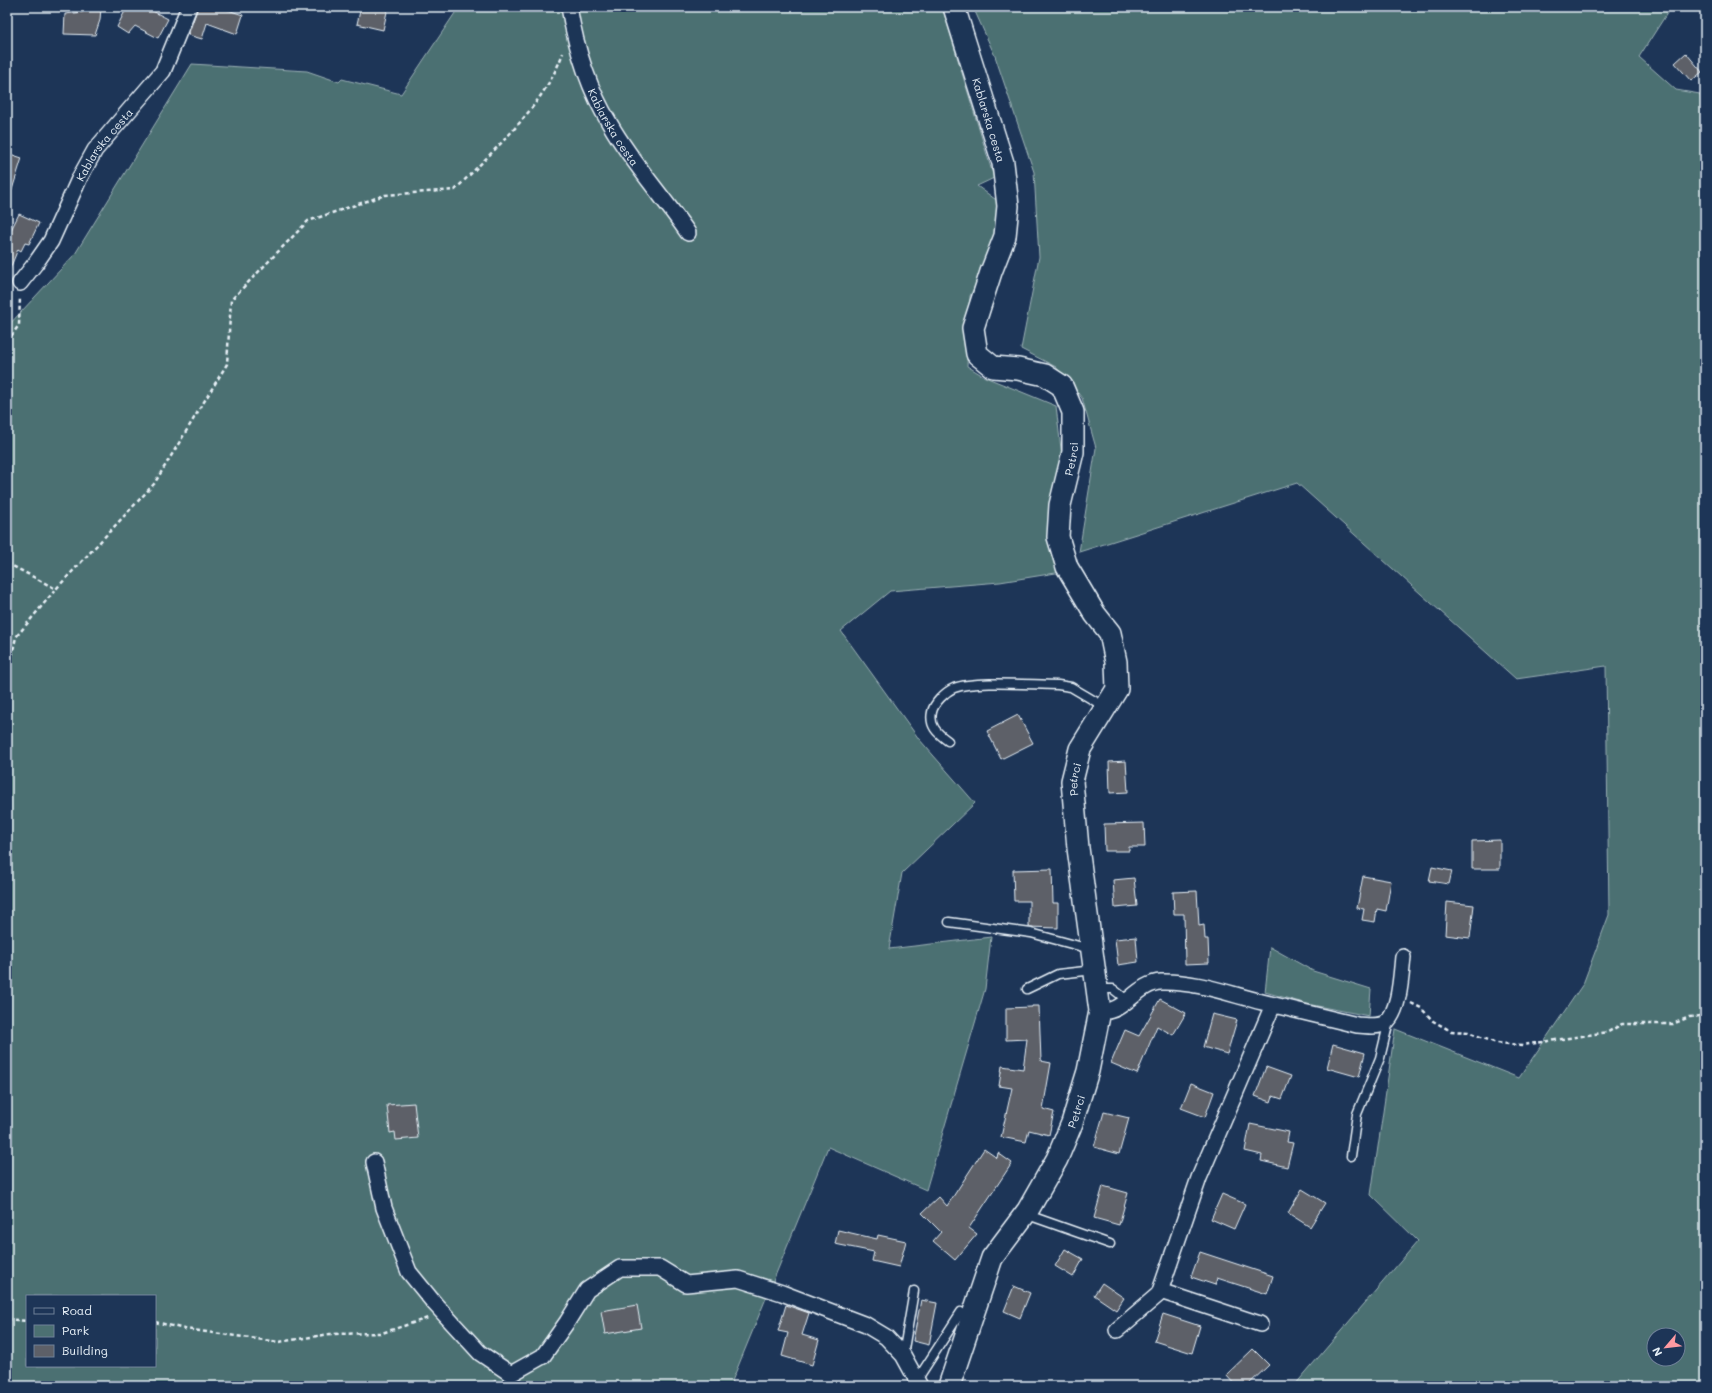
<svg xmlns="http://www.w3.org/2000/svg" width="1712" height="1393" font-family="Mali,sans-serif">
<style>
.green{fill:#4c7072;stroke:#9ab0b5;fill-rule:evenodd}
.building{fill:#5d6068;stroke:#e8f1f8}
.lines{fill:none;stroke-linecap:round;stroke-linejoin:round}
.lane-casing{stroke:#e8f1f8;stroke-width:11}
.street-casing{stroke:#e8f1f8;stroke-width:18}
.secondary-casing{stroke:#e8f1f8;stroke-width:24}
.path{stroke:#e8f1f8;stroke-width:2.5;stroke-dasharray:4 3;stroke-linecap:butt}
.lane{stroke:#1d3557;stroke-width:8}
.street{stroke:#1d3557;stroke-width:15}
.secondary{stroke:#1d3557;stroke-width:21}
.labels{text-anchor:middle;dominant-baseline:central;stroke-width:3.5;stroke-linejoin:round;paint-order:stroke}
.street-label{font-size:11px;fill:#e8f1f8;stroke:#1d3557}
</style>
<rect width="100%" height="100%" fill="#1d3557"/>
<filter id="ink" filterUnits="userSpaceOnUse"><feTurbulence type="fractalNoise" baseFrequency=".025" numOctaves="2"/><feDisplacementMap in="SourceGraphic" scale="8" xChannelSelector="R" yChannelSelector="G"/><feConvolveMatrix kernelMatrix="1 2 1 2 8 2 1 2 1" color-interpolation-filters="sRGB"/></filter>
<g filter="url(#ink)">
<path class="green" d="M 459,7 L 942,7 L 994,178 L 977,186 L 999,202 L 992,251 L 970,296 L 967,366 L 985,377 L 1056,406 L 1063,466 L 1062,572 L 1000,582 L 890,591 L 841,631 L 919,739 L 975,803 L 902,873 L 889,949 L 991,937 L 985,989 L 926,1190 L 828,1147 L 730,1386 L 7,1386 L 7,327 L 75,254 L 192,64 L 307,71 L 339,82 L 342,79 L 401,94 ZM 27,1296 L 155,1296 L 155,1366 L 27,1366 Z
M 973,7 L 1671,7 L 1639,57 L 1676,90 L 1700,94 L 1705,121 L 1705,1386 L 1294,1386 L 1418,1241 L 1371,1195 L 1395,1029 L 1519,1078 L 1583,984 L 1609,915 L 1606,666 L 1516,679 L 1297,483 L 1079,552 L 1096,448 L 1082,398 L 1056,367 L 1021,349 L 1039,257 L 1034,172 L 995,56 ZM 1654,1335 L 1678,1335 L 1678,1359 L 1654,1359 Z
M 1270,947 L 1313,971 L 1371,989 L 1369,1016 L 1307,1004 L 1265,992 Z"/>
<path class="building" d="M 83,7 L 101,7 L 100,20 L 95,35 L 64,34 L 65,14 L 83,12 Z
M 127,7 L 145,7 L 168,19 L 158,38 L 135,26 L 128,34 L 117,27 Z
M 198,7 L 219,7 L 243,15 L 237,34 L 207,23 L 202,39 L 188,35 Z
M 361,7 L 388,7 L 383,30 L 357,24 Z
M 1686,53 L 1702,72 L 1691,81 L 1675,63 Z
M 7,153 L 22,158 L 10,196 L 7,195 Z
M 19,214 L 39,223 L 29,244 L 25,243 L 21,251 L 18,249 L 7,276 L 7,238 Z
M 1018,715 L 1033,743 L 1001,759 L 987,731 Z
M 1126,761 L 1128,792 L 1110,793 L 1109,762 Z
M 1144,823 L 1145,847 L 1129,847 L 1129,851 L 1105,851 L 1104,824 Z
M 1500,840 L 1500,869 L 1472,869 L 1472,841 Z
M 1432,867 L 1452,871 L 1449,884 L 1429,881 Z
M 1052,869 L 1053,903 L 1058,903 L 1058,928 L 1029,927 L 1029,901 L 1014,901 L 1013,870 Z
M 1363,876 L 1391,881 L 1386,911 L 1377,909 L 1375,922 L 1362,920 L 1364,909 L 1357,908 Z
M 1134,878 L 1137,906 L 1115,908 L 1113,880 Z
M 1197,891 L 1199,926 L 1204,925 L 1205,939 L 1208,939 L 1209,963 L 1185,964 L 1184,914 L 1174,914 L 1173,892 Z
M 1447,902 L 1474,905 L 1470,938 L 1445,935 Z
M 1136,937 L 1138,962 L 1118,965 L 1115,939 Z
M 1160,999 L 1186,1013 L 1173,1035 L 1157,1026 L 1137,1074 L 1111,1063 L 1125,1030 L 1139,1036 Z
M 1032,1006 L 1039,1006 L 1041,1061 L 1051,1063 L 1043,1109 L 1054,1112 L 1049,1135 L 1029,1130 L 1026,1142 L 1001,1137 L 1012,1088 L 999,1086 L 1002,1066 L 1023,1069 L 1027,1039 L 1006,1040 L 1006,1008 L 1032,1007 Z
M 1212,1014 L 1237,1020 L 1227,1054 L 1203,1047 Z
M 1333,1044 L 1365,1053 L 1359,1077 L 1327,1068 Z
M 1266,1067 L 1291,1076 L 1282,1099 L 1273,1096 L 1271,1102 L 1255,1096 Z
M 1191,1083 L 1214,1092 L 1205,1117 L 1181,1108 Z
M 414,1103 L 418,1138 L 396,1140 L 395,1132 L 390,1133 L 387,1105 Z
M 1104,1112 L 1129,1118 L 1119,1154 L 1094,1147 Z
M 1250,1124 L 1289,1132 L 1287,1142 L 1293,1143 L 1287,1167 L 1261,1161 L 1262,1155 L 1245,1151 Z
M 984,1149 L 997,1158 L 998,1153 L 1012,1163 L 969,1228 L 977,1234 L 955,1260 L 933,1241 L 941,1232 L 922,1213 L 939,1197 L 947,1206 Z
M 1103,1186 L 1128,1193 L 1119,1225 L 1094,1218 Z
M 1302,1189 L 1325,1203 L 1310,1227 L 1288,1213 Z
M 1222,1194 L 1245,1204 L 1234,1229 L 1211,1219 Z
M 838,1230 L 877,1239 L 878,1235 L 906,1241 L 899,1267 L 872,1261 L 874,1252 L 835,1244 Z
M 1065,1249 L 1083,1259 L 1073,1277 L 1055,1266 Z
M 1200,1252 L 1273,1276 L 1267,1294 L 1217,1278 L 1215,1285 L 1191,1277 Z
M 1102,1283 L 1124,1298 L 1116,1310 L 1094,1295 Z
M 1014,1286 L 1030,1293 L 1020,1318 L 1004,1311 Z
M 921,1300 L 937,1303 L 929,1345 L 913,1341 Z
M 637,1305 L 641,1328 L 605,1334 L 601,1311 Z
M 786,1305 L 809,1313 L 802,1335 L 819,1340 L 812,1365 L 782,1356 L 788,1333 L 778,1331 Z
M 1163,1314 L 1200,1326 L 1192,1353 L 1154,1341 Z
M 1253,1349 L 1269,1365 L 1247,1386 L 1236,1386 L 1226,1375 Z"/>
<g class="lines">
<defs>
<path id="lane" d="M 948,741 C 937,733 929,726 932,712 C 934,703 945,692 954,688 C 976,680 1032,685 1058,685 L 1071,687 L 1105,707
M 949,922 L 1031,933 L 1090,949
M 1027,989 L 1058,974 L 1094,970
M 1097,989 L 1113,989 L 1127,1000
M 1351,1156 L 1357,1114 L 1380,1058 L 1389,1021
M 1025,1214 L 1110,1244
M 903,1355 L 914,1291
M 917,1380 L 961,1312"/>
<g id="street">
<path id="s1" d="M 569,7 C 576,48 588,88 610,124 C 632,163 663,196 688,233"/>
<path id="s2" d="M 20,283 L 35,264 L 51,241 L 80,177 L 95,150 L 163,71 L 189,7"/>
<path d="M 1100,1011 C 1123,1015 1137,983 1161,982 C 1196,981 1229,994 1262,1002 C 1294,1010 1325,1017 1357,1025 C 1365,1025 1377,1028 1385,1023 C 1400,1012 1401,974 1403,957"/>
<path d="M 374,1162 L 384,1208 L 409,1272 L 435,1304 L 480,1353 L 511,1374 L 543,1356 L 567,1322 L 587,1290 L 620,1268 L 660,1268 L 686,1284 L 738,1279 L 782,1293 L 866,1325 L 886,1337 L 903,1355 L 920,1386"/>
<path d="M 1160,1291 L 1260,1324"/>
<path d="M 1117,1330 L 1159,1294 L 1199,1178 L 1273,1005"/>
</g>
<g id="secondary">
<path id="s3" d="M 949,1386 L 992,1258 L 1028,1210 L 1057,1159 L 1072,1123 L 1088,1071 L 1100,1011 L 1078,848 L 1072,781 L 1080,749 L 1117,689 L 1116,662 L 1110,633 L 1095,614 L 1067,567 L 1058,537 L 1060,505 L 1073,452 L 1073,412 L 1062,386 L 1045,375 L 1018,369 L 993,367 L 977,354 L 973,328 L 991,272 L 1005,236 L 1008,206 L 1003,163 L 954,7"/>
</g>
</defs>
<use href="#lane" class="lane-casing"/>
<use href="#street" class="street-casing"/>
<use href="#secondary" class="secondary-casing"/>
<path class="path" d="M 7,342 L 19,325 L 20,297
M 7,563 L 56,589 L 154,484 L 227,364 L 231,300 L 308,221 L 385,195 L 455,190 C 494,149 543,108 563,53
M 7,677 L 16,637 L 56,589
M 1411,1003 L 1421,1008 L 1433,1021 L 1451,1031 L 1468,1032 L 1496,1043 L 1523,1045 L 1608,1032 L 1622,1024 L 1673,1024 L 1689,1017 L 1700,1016 L 1705,1013
M 7,1319 L 27,1321
M 155,1322 L 185,1329 L 279,1342 L 330,1334 L 382,1333 L 428,1318
M 487,1386 L 496,1381"/>
<use href="#lane" class="lane"/>
<use href="#street" class="street"/>
<use href="#secondary" class="secondary"/>
</g>
</g>
<g class="labels">
<g class="street-label">
<text transform="translate(989 120) rotate(73)">Kablarska cesta</text>
<text stroke="none"><textPath href="#s1" startOffset="129">Kablarska cesta</textPath></text>
<text stroke="none"><textPath href="#s2" startOffset="163">Kablarska cesta</textPath></text>
<text stroke="none"><textPath href="#s3" startOffset="990">Petrci</textPath></text>
<text stroke="none"><textPath href="#s3" startOffset="642">Petrci</textPath></text>
<text stroke="none"><textPath href="#s3" startOffset="305">Petrci</textPath></text>
</g>
</g>
<rect width="1712" height="1393" fill="none" stroke="#1d3557" stroke-width="24"/>
<rect x="12" y="12" width="1688" height="1369" fill="none" stroke="#e8f1f8" stroke-width="1.5" filter="url(#ink)"/>
<rect x="26" y="1295" width="130" height="72" fill="#1d3557" stroke="#6e8097"/>
<rect x="34" y="1308" width="20" height="6" fill="#1d3557" stroke="#6e8097"/>
<text x="62" y="1315" font-size="12" fill="#e8f1f8">Road</text>
<rect x="34" y="1325" width="20" height="12" fill="#4c7072" stroke="#6e8097"/>
<text x="62" y="1335" font-size="12" fill="#e8f1f8">Park</text>
<rect x="34" y="1345" width="20" height="12" fill="#5d6068" stroke="#6e8097"/>
<text x="62" y="1355" font-size="12" fill="#e8f1f8">Building</text>
<g transform="translate(1666 1347) rotate(242)"><circle r="19" fill="#1d3557" stroke="#6e8097"/>
<path d="M0-3L7 15L0 10L-7 15Z" fill="#ff9aa2"/>
<text y="-6" font-size="11" font-weight="bold" text-anchor="middle" fill="#e8f1f8">N</text>
</g>
</svg>
